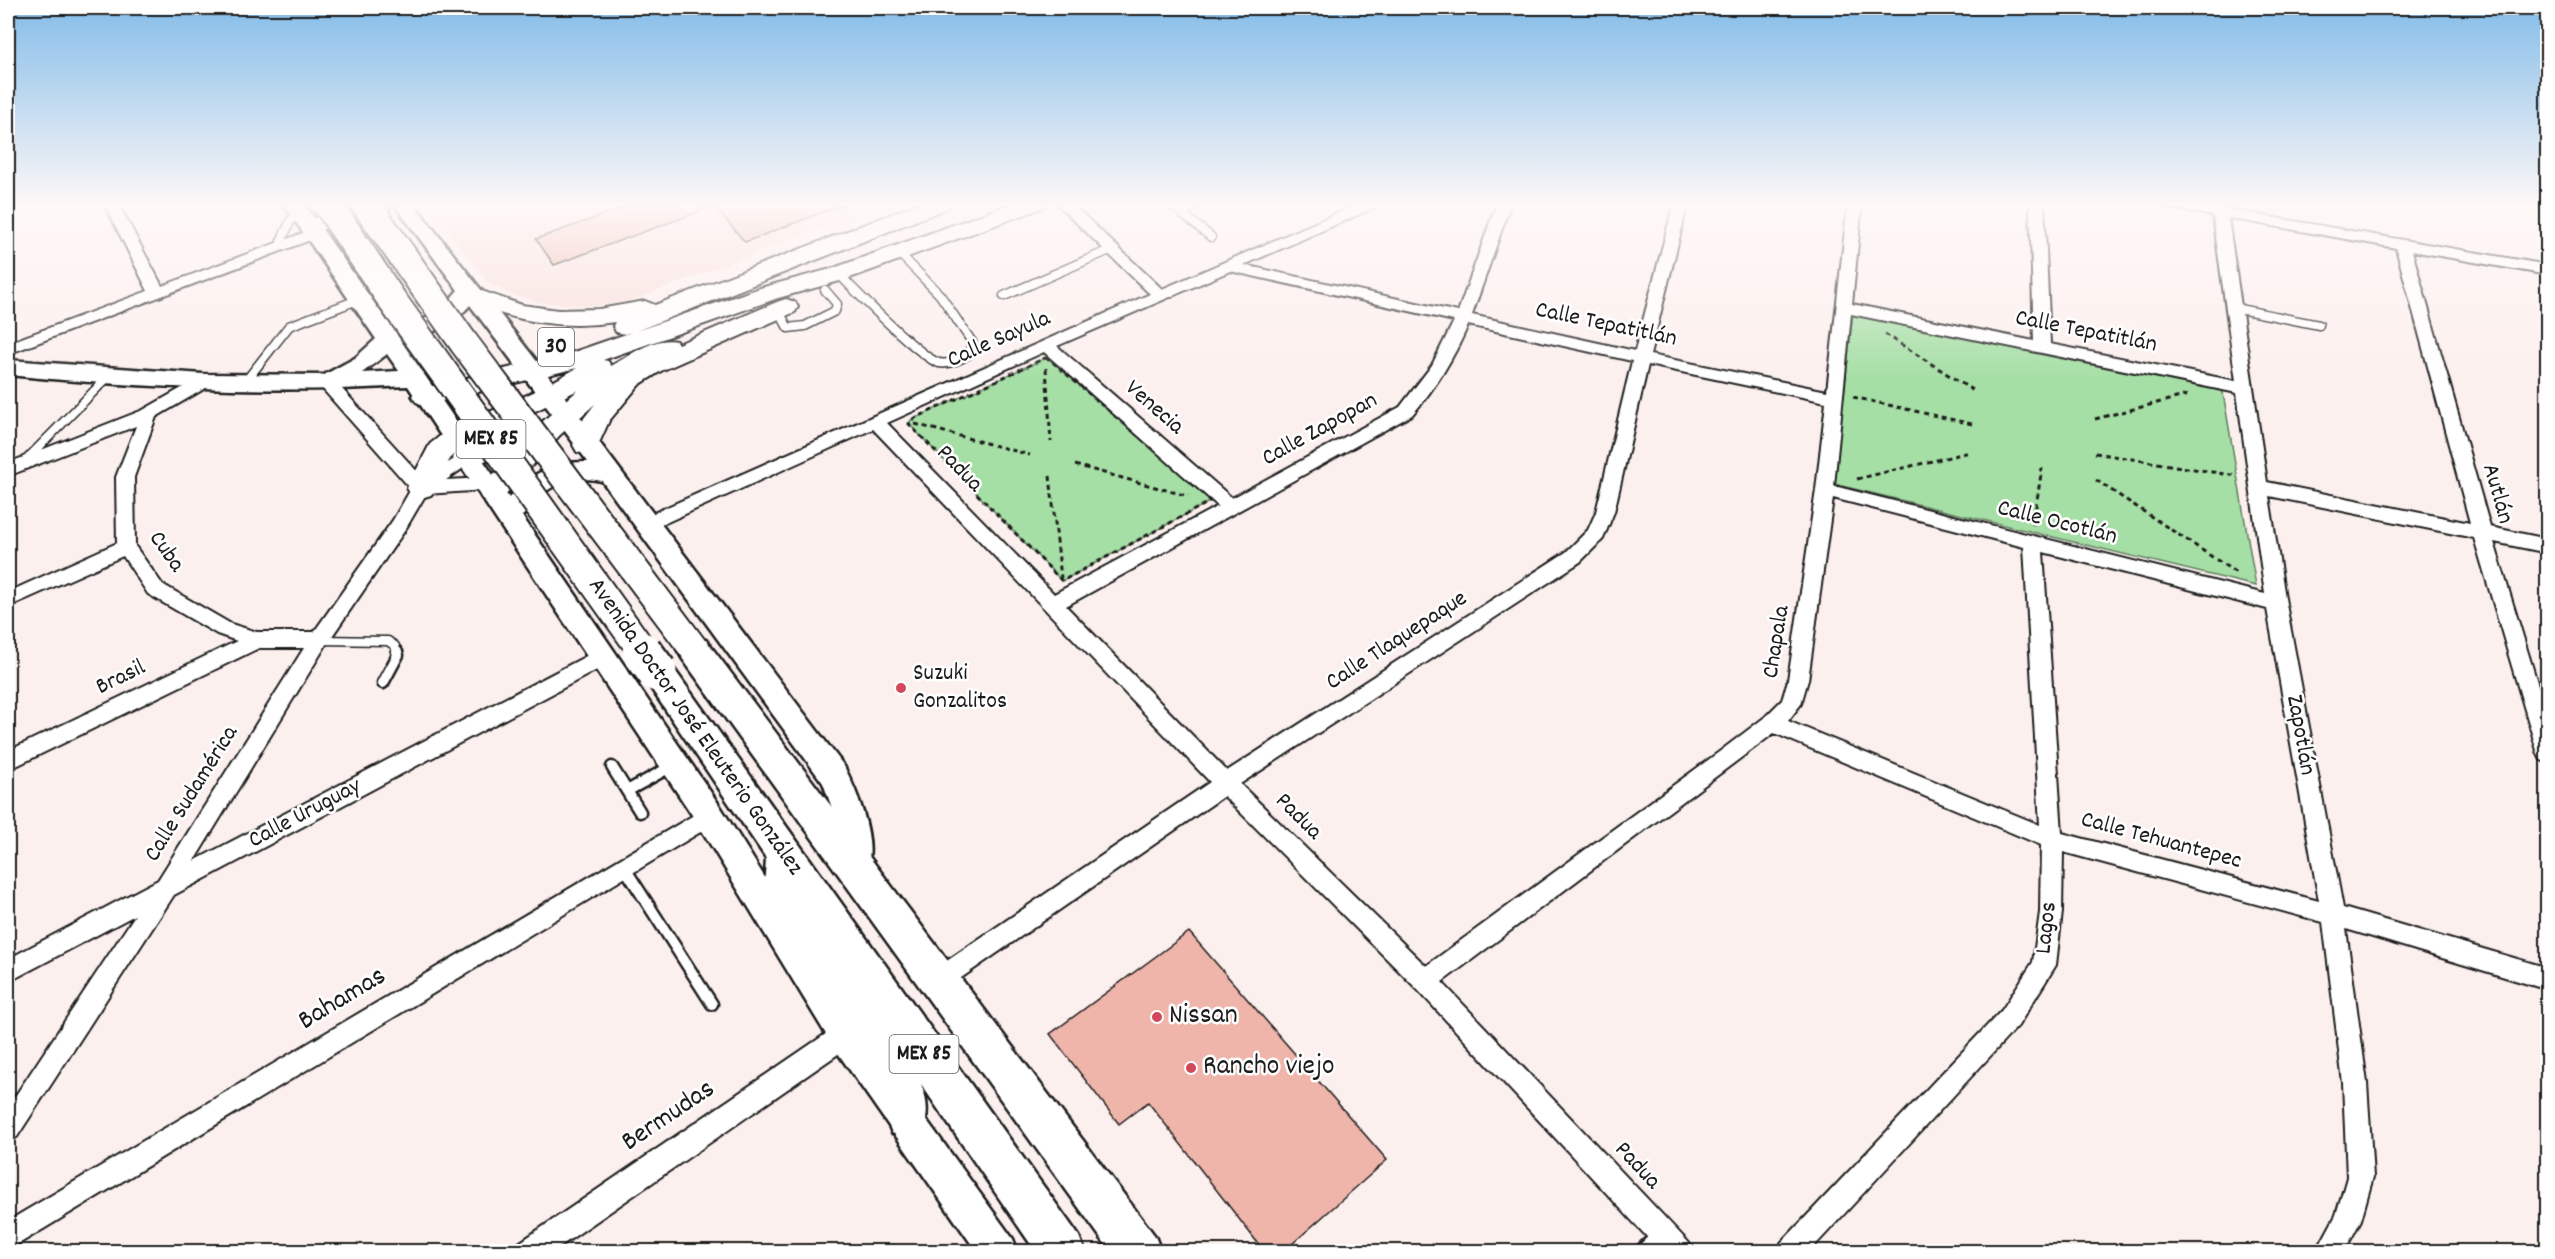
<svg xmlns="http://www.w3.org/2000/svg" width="2555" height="1259" font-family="Dekko,sans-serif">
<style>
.built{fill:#f8deda}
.green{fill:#a5dfa5;stroke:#607e60;stroke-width:1.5}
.building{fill:#efb5ab;stroke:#1c1c1c;stroke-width:1.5}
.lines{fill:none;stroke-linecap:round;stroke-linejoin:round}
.lane-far1-casing{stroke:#1c1c1c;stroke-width:11}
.lane-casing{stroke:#1c1c1c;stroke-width:15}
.street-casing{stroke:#1c1c1c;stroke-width:4}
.secondary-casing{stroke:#1c1c1c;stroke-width:5}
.primary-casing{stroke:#1c1c1c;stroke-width:4}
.highway-casing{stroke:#1c1c1c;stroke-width:5}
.path{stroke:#1c1c1c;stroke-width:3;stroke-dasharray:5 4;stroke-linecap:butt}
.lane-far1{stroke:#fff;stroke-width:8}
.lane{stroke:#fff;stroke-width:10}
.street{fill:#fff;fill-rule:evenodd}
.secondary{fill:#fff;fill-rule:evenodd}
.primary{fill:#fff;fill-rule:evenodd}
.highway{fill:#fff;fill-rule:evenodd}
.highway-bridge-far1-casing{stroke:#1c1c1c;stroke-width:32;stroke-linecap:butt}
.highway-bridge-casing{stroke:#1c1c1c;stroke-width:44;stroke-linecap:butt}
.highway-bridge-far1{stroke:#fff;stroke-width:28}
.highway-bridge{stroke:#fff;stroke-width:39}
.poi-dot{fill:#d1495b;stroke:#fff;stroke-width:2}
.labels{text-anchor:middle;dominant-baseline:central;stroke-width:5;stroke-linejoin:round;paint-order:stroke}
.shield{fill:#fff;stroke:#606060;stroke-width:1.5}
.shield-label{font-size:22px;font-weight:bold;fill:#1c1c1c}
.street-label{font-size:24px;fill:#1c1c1c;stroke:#fff}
.poi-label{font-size:24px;fill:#1c1c1c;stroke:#fff;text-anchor:start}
.near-street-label{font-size:28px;fill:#1c1c1c;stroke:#fff}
.near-poi-label{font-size:28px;fill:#1c1c1c;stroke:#fff;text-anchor:start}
</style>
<rect width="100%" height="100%" fill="#fcf0ee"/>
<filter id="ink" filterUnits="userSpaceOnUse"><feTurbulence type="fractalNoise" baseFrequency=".0167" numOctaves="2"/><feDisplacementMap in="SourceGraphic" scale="12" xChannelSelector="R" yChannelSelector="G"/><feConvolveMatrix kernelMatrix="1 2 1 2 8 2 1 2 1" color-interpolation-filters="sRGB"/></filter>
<g filter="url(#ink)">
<path class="built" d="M 426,203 L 888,203 L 627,302 L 594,306 L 539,302 L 510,294 L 488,282 Z"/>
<path class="green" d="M 1853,312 L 2222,387 L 2256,586 L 1834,484 Z
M 1045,358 L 1049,359 L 1208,496 L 1209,502 L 1062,581 L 909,424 L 911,420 Z"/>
<path class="building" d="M 637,203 L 844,203 L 844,204 L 745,242 L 714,206 L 554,265 L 536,239 Z
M 1189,932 L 1387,1160 L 1284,1251 L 1264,1251 L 1148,1102 L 1119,1124 L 1050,1034 Z"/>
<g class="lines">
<defs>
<path id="lane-far1" d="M 1169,203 L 1211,237
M 1180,212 L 1202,203
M 284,245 L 281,241 L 291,220 L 301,214
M 839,274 C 854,290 922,359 939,363 C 950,365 960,360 969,354 L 972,342 L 940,295 L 898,252
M 1004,296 L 1112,249
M 2234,308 L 2319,325
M 779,311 L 788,328 L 805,326 L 835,311 L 837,304 L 825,290
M 245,382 L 289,326 L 360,299
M 24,462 L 109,376
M 319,640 L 388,641 L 395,646 L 397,653"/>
<path id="lane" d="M 383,683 L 398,655 L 397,652
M 612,767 L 640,812
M 627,791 L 672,766
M 624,867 L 712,1004
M 1639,1252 L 1659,1233"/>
<path id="street" d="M 104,203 L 118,203 L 162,286 L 311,230 L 321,230 L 323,233 L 321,236 L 8,354 L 8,343 L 148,291 Z
M 1056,203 L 1071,203 L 1162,289 L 1361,203 L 1380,203 L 1378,206 L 1244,265 L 1458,312 L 1497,203 L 1511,203 L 1472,315 L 1635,351 L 1674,203 L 1688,203 L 1650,355 L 1827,391 L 1848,203 L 1862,203 L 1852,304 L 2034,341 L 2030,203 L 2044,203 L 2050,344 L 2236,381 L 2213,216 L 2165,207 L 2158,203 L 2189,203 L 2548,265 L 2548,275 L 2412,251 L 2490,527 L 2548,539 L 2548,553 L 2494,542 L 2548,718 L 2548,763 L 2541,760 L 2538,754 L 2474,538 L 2269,496 L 2286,604 L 2343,908 L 2548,968 L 2548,990 L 2346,929 L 2367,1083 L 2373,1177 L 2361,1220 L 2344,1252 L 2316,1252 L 2336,1215 L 2347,1177 L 2343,1083 L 2323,922 L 2063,852 L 2062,912 L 2056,965 L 2018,1026 L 1809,1252 L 1777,1252 L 1781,1243 L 2002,1010 L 2033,962 L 2040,912 L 2041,845 L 1774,733 L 1442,982 L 1689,1243 L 1693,1252 L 1661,1252 L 1417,989 L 1224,796 L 948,987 L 940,990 L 932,987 L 928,979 L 932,971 L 1210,782 L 873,429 L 652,529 L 646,531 L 640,529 L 637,524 L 640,519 L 1150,294 ZM 2228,218 L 2396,248 L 2470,523 L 2267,482 ZM 1230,271 L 1454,321 L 1432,365 L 1400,407 L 1232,498 L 1057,346 ZM 1851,314 L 2237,393 L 2265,594 L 1834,486 ZM 1468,325 L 1632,361 L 1596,512 L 1588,530 L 1566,552 L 1227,771 L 1066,606 L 1412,415 C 1436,387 1454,358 1468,325 ZM 1044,352 L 1218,506 L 1054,594 L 887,423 ZM 1648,365 L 1826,402 L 1816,490 L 1788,680 L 1782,700 L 1765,717 L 1719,752 L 1426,966 L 1240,784 L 1580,562 L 1603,539 L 1614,512 ZM 1833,498 L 2024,547 L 2040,825 L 1788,721 L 1801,704 L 1808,680 ZM 2043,552 L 2267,609 L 2319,901 L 2062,833 Z
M 203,376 L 209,378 L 211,382 L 209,386 L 156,417 L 134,477 L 135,546 L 162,584 L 231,624 L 257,632 L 314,632 L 393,520 L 411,489 L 321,387 L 319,383 L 321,379 L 333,379 L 423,478 L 466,452 L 472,454 L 475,458 L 472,462 L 446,480 L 486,478 L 492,480 L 495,484 L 492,488 L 486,490 L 426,494 L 405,530 L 326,645 L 194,861 L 596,651 L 603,649 L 610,651 L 613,657 L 610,663 L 174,895 L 17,1137 L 8,1141 L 8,1107 L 135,915 L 8,982 L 8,959 L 158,880 L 304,648 L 259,648 L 8,770 L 8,751 L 237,641 L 217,634 L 148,594 L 123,556 L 8,607 L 8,592 L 117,543 L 116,477 L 136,426 L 8,476 L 8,463 L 143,410 Z
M 709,806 L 717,808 L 720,815 L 717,822 L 17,1245 L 8,1249 L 8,1221 Z
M 845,1023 L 854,1027 L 857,1035 L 854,1043 L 552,1252 L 515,1252 L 519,1243 L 836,1027 Z"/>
<path id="secondary" d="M 283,203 L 303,203 L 314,218 L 345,214 L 370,203 L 413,203 L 568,401 L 844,766 C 858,794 879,844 865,874 L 854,878 L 843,874 L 839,864 L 832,808 L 823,783 L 602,481 C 578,476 555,481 538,498 C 532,504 528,512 522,516 L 720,806 L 857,1024 L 1013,1239 L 1018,1252 L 977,1252 L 833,1046 L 698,824 L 408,386 C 274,394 141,388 8,375 L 8,360 L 203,374 L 324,375 L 355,358 L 376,339 ZM 394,204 L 458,290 L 447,303 L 429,317 L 415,322 L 387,321 L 322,229 C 344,229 379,222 394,204 ZM 470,305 L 588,462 C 557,461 527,474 509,498 L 397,335 C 425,340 452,326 470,305 ZM 387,354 L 399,371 L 362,373 Z"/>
<path id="primary" d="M 920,203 L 951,203 L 948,208 L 636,331 L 760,288 L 831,269 L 1014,203 L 1045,203 L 1042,208 L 847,279 L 778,298 L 603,360 L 608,361 L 611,366 C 629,356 655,336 676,341 L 678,344 L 777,302 L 786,299 L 795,302 L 798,307 L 795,312 L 661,371 L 639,385 L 609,421 L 595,452 L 586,454 L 577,452 L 573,445 L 584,418 L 595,404 L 560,435 L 502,499 L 492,502 L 482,499 L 478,492 L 525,438 C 506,448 479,471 456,465 L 453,458 L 456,452 L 451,457 L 431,495 L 421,498 L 411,495 L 407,488 L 430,444 L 445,432 L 540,389 L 577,368 L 425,405 L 416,402 L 412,396 L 416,390 L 571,353 L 632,332 L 625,334 L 616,332 L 613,326 L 615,322 C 561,330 515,321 464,301 L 461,296 L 464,291 L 473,288 L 522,305 L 558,310 L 599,309 L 645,301 L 655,305 ZM 578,390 L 525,437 L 529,431 L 525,425 L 516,422 L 511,423 ZM 495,431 L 457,451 L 463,446 Z"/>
<path id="highway" d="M 694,636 L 706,640 L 1155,1236 L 1161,1252 L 1111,1252 L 682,658 L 677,649 L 682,640 Z
M 657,659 L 669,662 L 1079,1236 L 1085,1252 L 1036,1252 L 921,1084 C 928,1102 929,1115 922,1133 L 907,1139 L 892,1133 L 886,1118 L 884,1098 L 871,1072 L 779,931 L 764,891 L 766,858 L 640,672 L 645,662 Z"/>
</defs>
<use href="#lane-far1" class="lane-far1-casing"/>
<use href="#lane" class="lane-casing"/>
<use href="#street" class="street-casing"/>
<use href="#secondary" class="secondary-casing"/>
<use href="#primary" class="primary-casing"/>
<use href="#highway" class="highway-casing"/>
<path class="path" d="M 1885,334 L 1975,392
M 1045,358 L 1049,359 L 1208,496 L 1209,502 L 1062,581 L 909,424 L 911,420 Z
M 1046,368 L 1051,442
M 1853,397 L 1972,424
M 2095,419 L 2188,395
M 915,424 L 1030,455
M 2095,453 L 2237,476
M 1075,465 L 1188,496
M 1050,476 L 1061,578
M 1857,479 L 1970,452
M 2096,480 L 2238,574
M 2033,525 L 2042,468"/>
<use href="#lane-far1" class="lane-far1"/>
<use href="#lane" class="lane"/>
<use href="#street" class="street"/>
<use href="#secondary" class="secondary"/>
<use href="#primary" class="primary"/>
<use href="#highway" class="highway"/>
<defs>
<path id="highway-bridge-far1" d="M 327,203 L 392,300 L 644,653
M 365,203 L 464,343 L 694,649"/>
<path id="highway-bridge" d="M 642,652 L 657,672"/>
</defs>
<use href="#highway-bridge-far1" class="highway-bridge-far1-casing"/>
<use href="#highway-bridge" class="highway-bridge-casing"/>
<use href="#highway-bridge-far1" class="highway-bridge-far1"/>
<use href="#highway-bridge" class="highway-bridge"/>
</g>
</g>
<linearGradient id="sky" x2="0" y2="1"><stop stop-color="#83bce9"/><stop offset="0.54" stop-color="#fef8f7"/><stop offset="1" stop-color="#fef8f7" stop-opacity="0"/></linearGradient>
<rect width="2555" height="379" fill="url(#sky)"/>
<g class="poi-dot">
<circle cx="901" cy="688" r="6"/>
<circle cx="1157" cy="1017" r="6"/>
<circle cx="1191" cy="1068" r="6"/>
</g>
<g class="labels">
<g class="shield">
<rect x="538" y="328" width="36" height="38" rx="4.5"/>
<rect x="456.5" y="420" width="69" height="38" rx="4.5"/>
<rect x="889.5" y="1035" width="69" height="38" rx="4.5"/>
</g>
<g class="shield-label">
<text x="556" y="347">30</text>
<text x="491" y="439">MEX 85</text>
<text x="924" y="1054">MEX 85</text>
</g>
<g class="street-label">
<text transform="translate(1606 325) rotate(12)">Calle Tepatitlán</text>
<text transform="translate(2086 332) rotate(11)">Calle Tepatitlán</text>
<text transform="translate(999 340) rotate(-24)">Calle Sayula</text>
<text transform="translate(1154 408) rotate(41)">Venecia</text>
<text transform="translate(1320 430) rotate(-29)">Calle Zapopan</text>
<text transform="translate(959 469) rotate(46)">Padua</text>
<text transform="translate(2497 494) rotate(74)">Autlán</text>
<text transform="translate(2057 523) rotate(14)">Calle Ocotlán</text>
<text transform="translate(166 552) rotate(55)">Cuba</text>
<text transform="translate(1397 641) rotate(-33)">Calle Tlaquepaque</text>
<text transform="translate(1777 642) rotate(-81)">Chapala</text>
<text transform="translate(121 678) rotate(-26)">Brasil</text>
<text transform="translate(695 727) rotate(55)">Avenida Doctor José Eleuterio González</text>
<text transform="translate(2300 735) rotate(80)">Zapotlán</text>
<text transform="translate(192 794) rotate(-58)">Calle Sudamérica</text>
<text transform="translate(305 814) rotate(-28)">Calle Uruguay</text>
<text transform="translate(1298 817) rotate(45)">Padua</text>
<text transform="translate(2161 841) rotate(15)">Calle Tehuantepec</text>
<text transform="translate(2047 928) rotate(-84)">Lagos</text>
<text transform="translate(1637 1166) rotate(47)">Padua</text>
</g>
<g class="poi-label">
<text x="913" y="674">Suzuki<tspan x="913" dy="28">Gonzalitos</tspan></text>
</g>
<g class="near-street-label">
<text transform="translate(343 1000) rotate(-31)">Bahamas</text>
<text transform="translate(669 1117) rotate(-34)">Bermudas</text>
</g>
<g class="near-poi-label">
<text x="1169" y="1017">Nissan</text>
<text x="1203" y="1068">Rancho viejo</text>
</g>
</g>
<rect width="2555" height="1259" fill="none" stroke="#fff" stroke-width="30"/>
<rect x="15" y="15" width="2525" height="1229" fill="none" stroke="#1c1c1c" stroke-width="2" filter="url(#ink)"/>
</svg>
